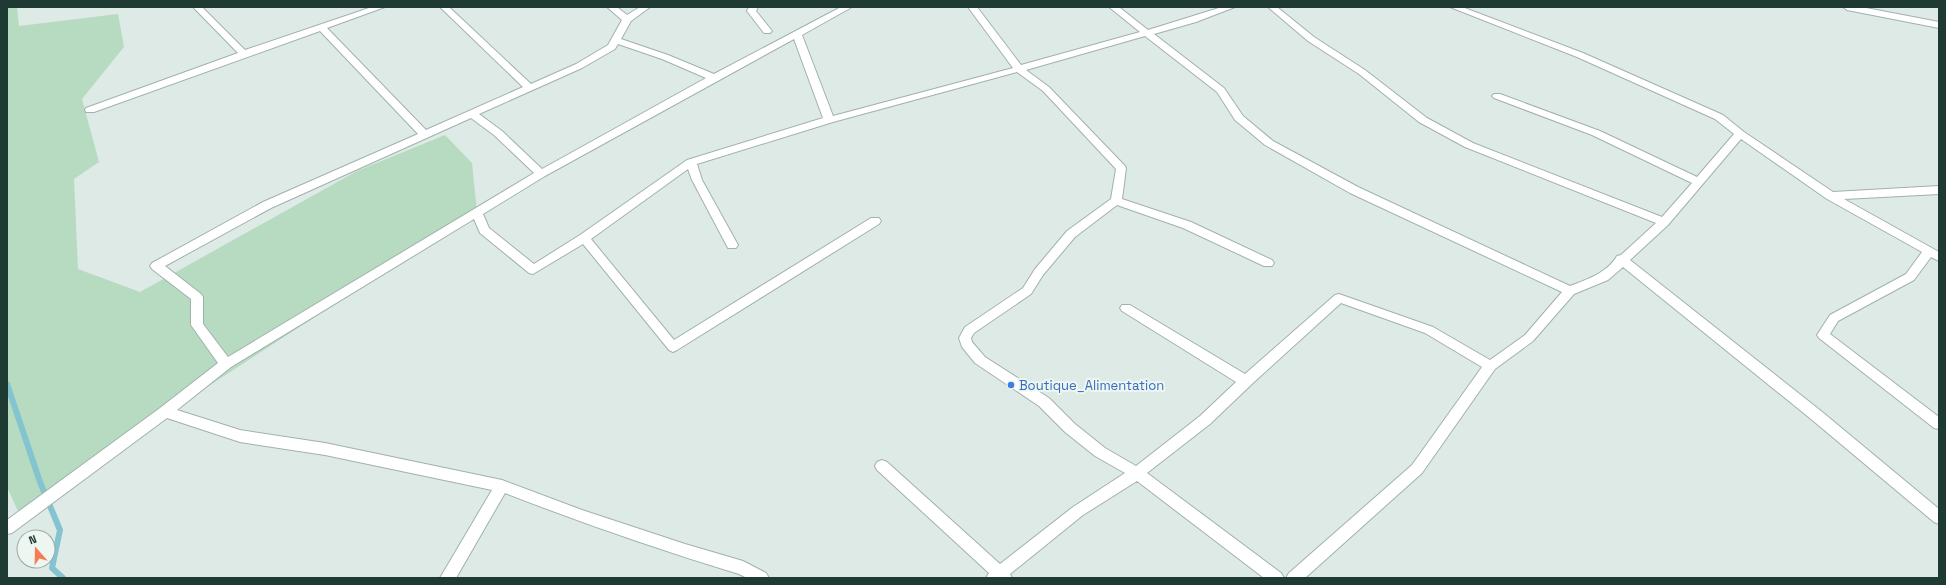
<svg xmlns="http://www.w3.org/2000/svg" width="1946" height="585" font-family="'Space Grotesk',sans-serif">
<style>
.green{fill:#b6dbc1}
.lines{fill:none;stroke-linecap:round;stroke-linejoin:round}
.stream{stroke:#84c3d0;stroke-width:6}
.minor-casing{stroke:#a1b1ac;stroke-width:2}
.minor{fill:#fff;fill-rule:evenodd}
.shop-dot{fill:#3f7fe0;stroke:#eef6f2;stroke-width:1.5}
.labels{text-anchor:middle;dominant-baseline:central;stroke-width:4;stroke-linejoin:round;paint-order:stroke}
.shop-label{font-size:13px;fill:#366cbe;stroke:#eef6f2;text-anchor:start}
</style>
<rect width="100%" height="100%" fill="#deeae5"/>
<path class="green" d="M 7,7 L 17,7 L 19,26 L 118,14 L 124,47 L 82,99 L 99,162 L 74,179 L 78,269 L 140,292 L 357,171 L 445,135 L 472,163 L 477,212 L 167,413 L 22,520 L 7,487 Z"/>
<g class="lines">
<path class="stream" d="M 7,384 L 40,482 L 60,530 L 52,568 L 63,578"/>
<defs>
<path id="minor" d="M 193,7 L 202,7 L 245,50 L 372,7 L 385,7 L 327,28 L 426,130 L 523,87 L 440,7 L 449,7 L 531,84 L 576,64 L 608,45 L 622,20 L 607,7 L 617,7 L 627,15 L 640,7 L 650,7 L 631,21 L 621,39 L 668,55 L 714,74 L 841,7 L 852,7 L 802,35 L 833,116 L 1013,68 L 968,7 L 977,7 L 1021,65 L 1140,32 L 1109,7 L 1119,7 L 1148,30 L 1222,7 L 1235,7 L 1196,22 L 1154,34 L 1224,88 L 1243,116 L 1273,141 L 1358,187 L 1570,286 C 1588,279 1607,273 1617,256 L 1621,255 L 1656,223 L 1465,147 L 1419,122 L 1359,74 L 1308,41 L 1268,7 L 1277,7 L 1314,37 L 1365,70 L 1427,118 L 1473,143 L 1662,217 L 1692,183 L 1592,135 L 1494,98 L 1492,96 L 1494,94 L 1500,94 L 1600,131 L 1697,177 L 1734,134 L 1715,119 L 1577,57 L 1450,7 L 1462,7 L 1583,53 L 1723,115 L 1744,132 L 1833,192 L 1939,186 L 1939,194 L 1844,199 L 1939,252 L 1939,261 L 1931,257 L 1914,280 L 1838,321 L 1830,334 L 1939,417 L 1939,429 L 1934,428 L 1819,338 L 1817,335 L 1830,315 L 1906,274 L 1922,252 L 1827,199 L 1741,139 L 1668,225 L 1630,260 L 1821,411 L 1939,509 L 1939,524 L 1934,522 L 1811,419 L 1623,267 L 1608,280 L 1574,294 L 1533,341 L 1495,369 L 1422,473 L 1305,578 L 1286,578 L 1289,573 L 1412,465 L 1482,367 L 1425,333 L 1341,303 L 1254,382 L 1210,424 L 1147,473 L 1281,573 L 1284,578 L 1264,578 L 1137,481 L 1083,515 L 1010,574 L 1012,578 L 986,578 L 989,573 L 877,470 L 875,466 L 877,462 L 882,460 L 887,462 L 1000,564 L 1073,507 L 1125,473 L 1095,456 L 1065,432 L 1039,406 L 975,363 L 962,347 L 959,338 L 965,327 L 1023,288 L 1035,269 L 1067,231 L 1111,199 L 1116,169 L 1043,91 L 1017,72 L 833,122 L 697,164 L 702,180 L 738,245 L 736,248 L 728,248 L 692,180 L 688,169 L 591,239 L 674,340 L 871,218 L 879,218 L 881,221 L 879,224 L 677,350 L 673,352 L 669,350 L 583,244 L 533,274 L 529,273 L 480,233 L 474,219 L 231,367 L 177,410 L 240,430 L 325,443 L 502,480 L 582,510 L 685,544 L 743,561 L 766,573 L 769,578 L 747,578 L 739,574 C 660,550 582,523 505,493 L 456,578 L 440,578 L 492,490 L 325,455 L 240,442 L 167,418 L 12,533 L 7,534 L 7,520 L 160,408 L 218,363 L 191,325 L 191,299 L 152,269 L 150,266 L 152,263 L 263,202 L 418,134 L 320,31 L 94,112 L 86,112 L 85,110 L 86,108 L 238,53 ZM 1145,36 L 1217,92 L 1235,120 L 1265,145 L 1350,193 L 1562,292 L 1525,335 L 1490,360 L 1433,327 L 1339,294 L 1335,295 L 1245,374 L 1130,305 L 1122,305 L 1120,308 L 1122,311 L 1236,382 L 1200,416 L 1136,466 L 1105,448 L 1075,424 L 1049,398 L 985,357 L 972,342 L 971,338 L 974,333 L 1031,294 L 1043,275 L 1075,237 L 1117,205 L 1183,228 L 1264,266 L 1272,266 L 1274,263 L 1272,260 L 1191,222 L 1122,199 L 1126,168 L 1125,166 L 1049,87 L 1026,70 ZM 794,39 L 823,118 L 687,160 L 580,235 L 534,264 L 489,228 L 483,214 L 545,176 ZM 618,44 L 662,59 L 706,78 L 542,169 L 502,131 L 479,114 L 582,68 L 615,49 ZM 471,118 L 494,135 L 534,173 L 228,357 L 203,324 L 203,297 L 201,294 L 165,266 L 271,208 Z
M 749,7 L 758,7 L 756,11 L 772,31 L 770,33 L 764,33 L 747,11 Z
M 1843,7 L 1861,7 L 1939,22 L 1939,28 L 1847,10 Z"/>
</defs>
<use href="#minor" class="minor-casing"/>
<use href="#minor" class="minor"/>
</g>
<circle class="shop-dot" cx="1011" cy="385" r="4"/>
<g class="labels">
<g class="shop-label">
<text x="1019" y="385">Boutique_Alimentation</text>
</g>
</g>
<rect width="1946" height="585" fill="none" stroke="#1f3933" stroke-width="16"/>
<g transform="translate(36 549) rotate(340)"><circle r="19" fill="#eef6f2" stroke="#9baaa6"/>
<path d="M0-3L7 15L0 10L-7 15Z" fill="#f37e53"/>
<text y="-6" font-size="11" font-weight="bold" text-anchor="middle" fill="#1f3933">N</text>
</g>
</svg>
